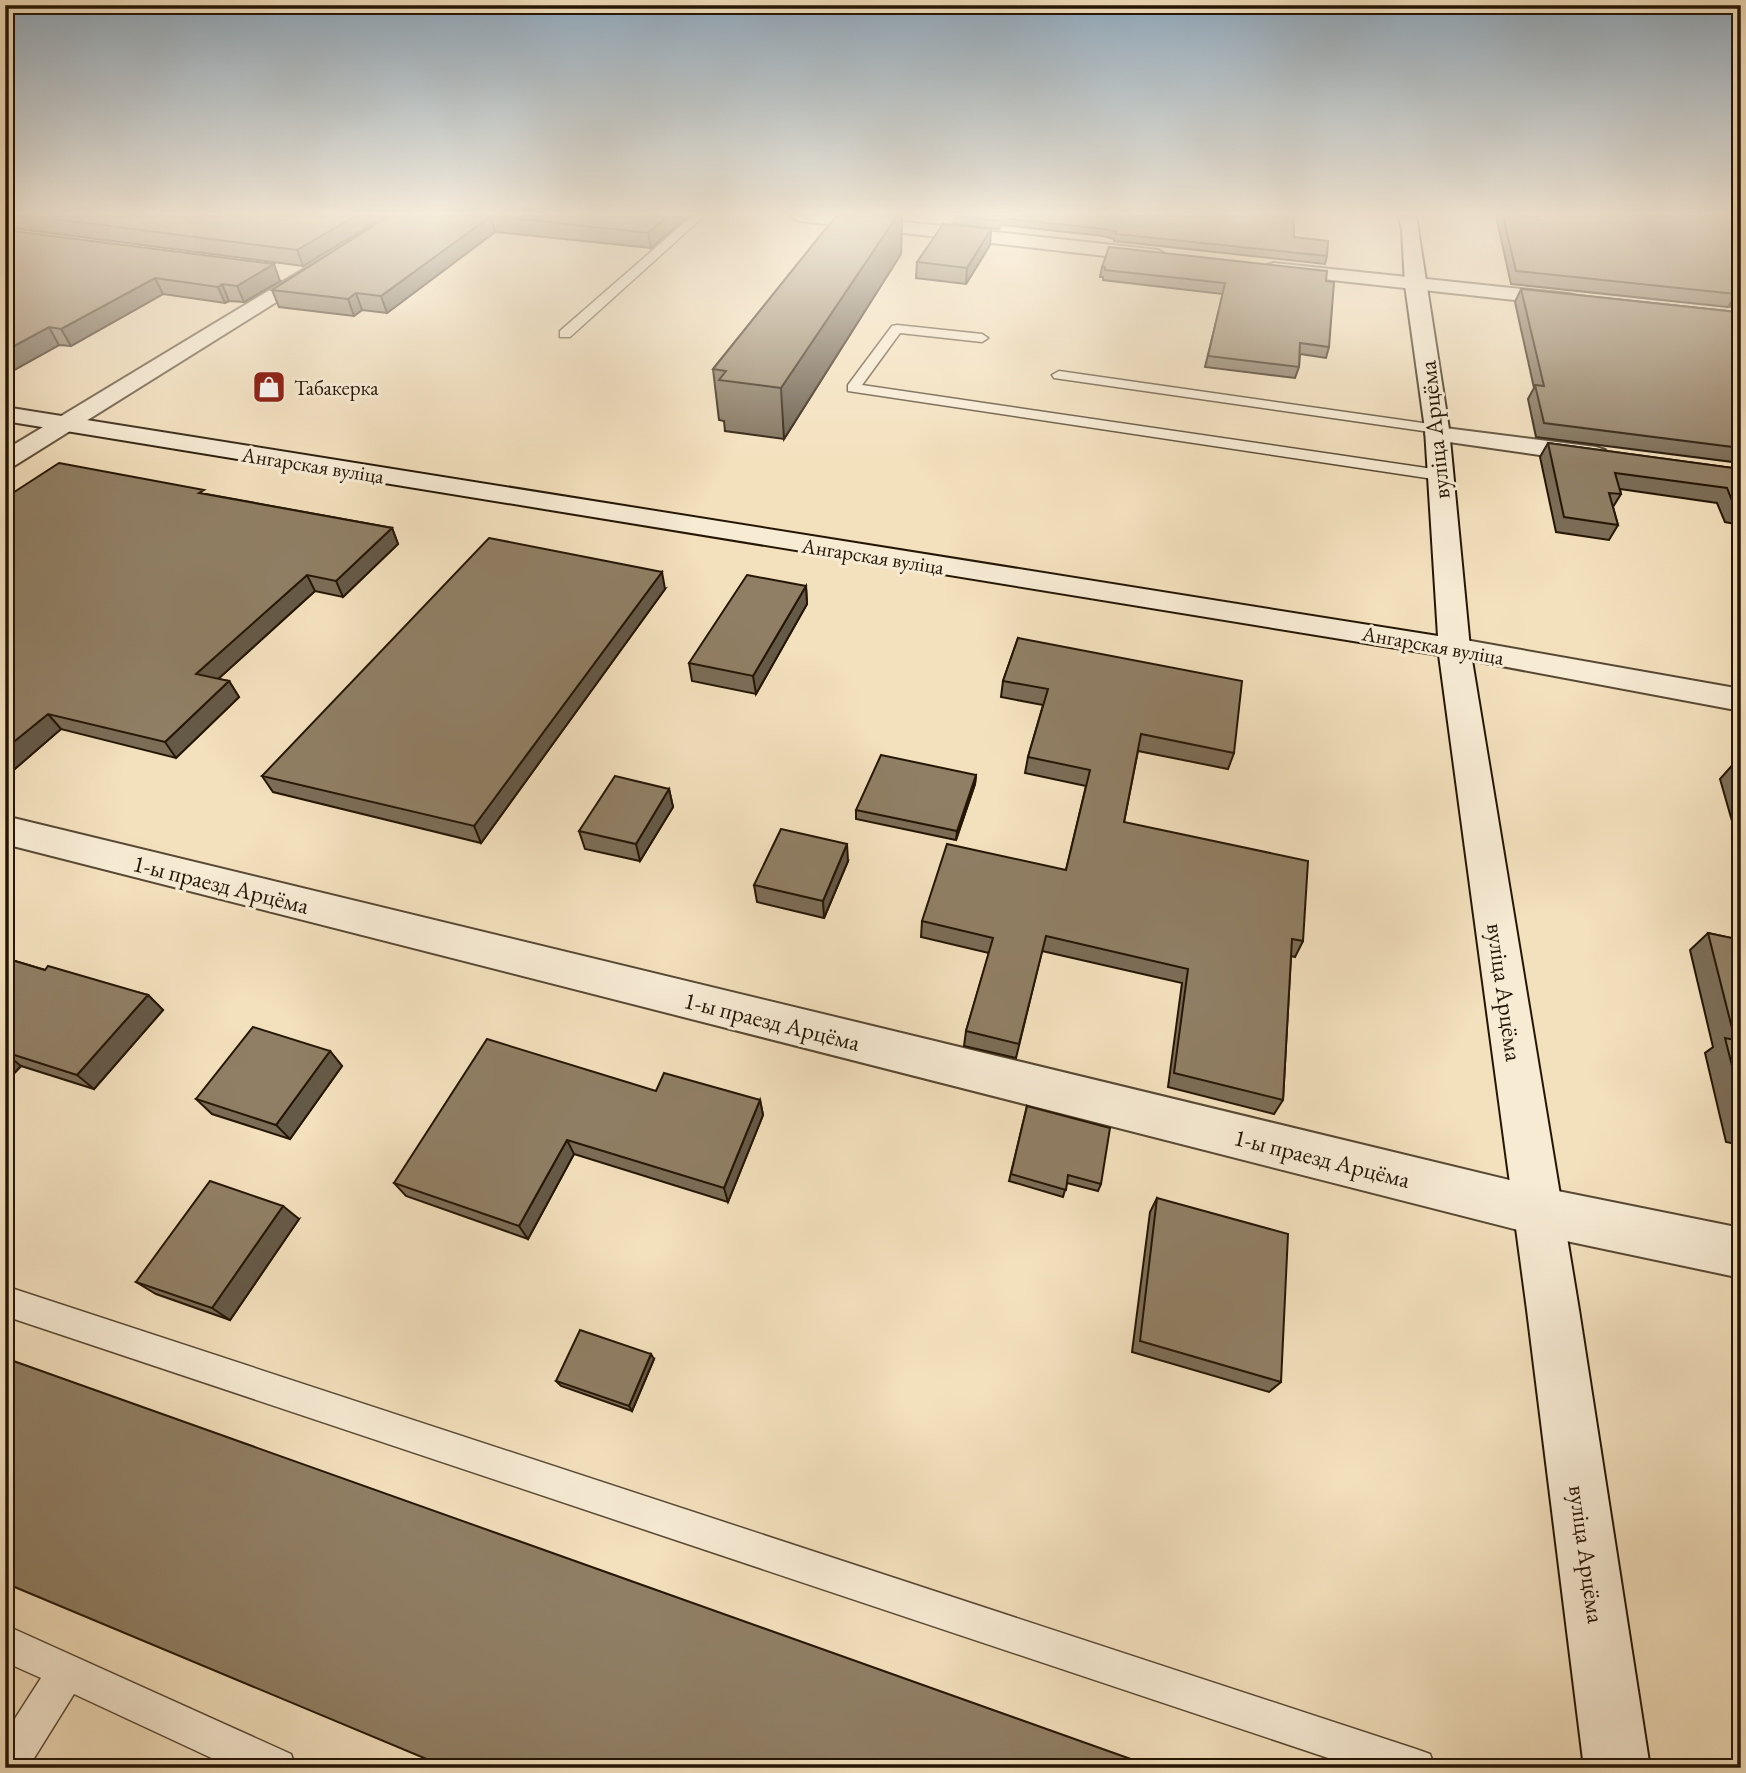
<svg xmlns="http://www.w3.org/2000/svg" width="1746" height="1773" font-family="'EB Garamond',serif">
<style>
.lines{fill:none;stroke-linecap:round;stroke-linejoin:round}
.lane-casing{stroke:#584833;stroke-width:3}
.street-casing{stroke:#584833;stroke-width:4}
.secondary-casing{stroke:#251605;stroke-width:4}
.lane{fill:#f7ebd4;fill-rule:evenodd}
.street{fill:#f7ebd4;fill-rule:evenodd}
.secondary{fill:#f7ebd4;fill-rule:evenodd}
.wall{fill:#7c6d57;stroke:#251605;stroke-width:2}
.shaded-wall{fill:#655947;stroke:#251605;stroke-width:2}
.building{fill:#907f65;stroke:#251605;stroke-width:2}
.labels{text-anchor:middle;dominant-baseline:central;stroke-width:6;stroke-linejoin:round;paint-order:stroke}
.far-poi-label{font-size:21px;fill:#251605;stroke:#f7ebd4;text-anchor:start}
.far-street-label{font-size:21px;fill:#251605;stroke:#f7ebd4}
.street-label{font-size:24px;fill:#251605;stroke:#f7ebd4}
</style>
<rect width="100%" height="100%" fill="#f3e0bd"/>
<filter id="stains"><feTurbulence type="fractalNoise" baseFrequency=".00286" numOctaves="4"/><feColorMatrix values="0 0 0 0 .2 0 0 0 0 .09 0 0 0 0 .02 0 0 0 .5 -.17"/></filter>
<radialGradient id="worn" r=".72"><stop offset=".6" stop-color="#630" stop-opacity="0"/><stop offset="1" stop-color="#630" stop-opacity=".3"/></radialGradient>
<g class="lines">
<defs>
<path id="lane" d="M 692,216 L 704,216 L 570,337 L 560,337 L 560,331 Z
M 897,325 L 982,334 L 988,338 L 982,342 L 900,333 L 862,385 L 1440,470 L 1448,475 L 1440,480 L 848,391 L 848,385 L 892,326 Z
M 1059,371 L 1437,425 L 1444,429 L 1437,433 L 1054,378 L 1052,375 Z
M 5,1286 L 1416,1749 L 1430,1754 L 1435,1768 L 1358,1768 L 5,1316 Z
M 5,1625 L 291,1754 L 296,1768 L 233,1768 L 74,1694 L 28,1768 L 5,1768 L 5,1734 L 41,1678 L 5,1662 Z"/>
<path id="street" d="M 392,216 L 414,216 L 14,466 L 5,469 L 5,450 Z
M 790,216 L 851,216 L 1158,250 L 1168,256 L 1158,262 L 799,221 Z
M 1274,263 L 1569,294 L 1576,296 L 1579,300 L 1576,304 L 1569,306 L 1267,273 L 1264,269 L 1267,265 Z
M 1437,427 L 1596,447 L 1605,450 L 1609,455 L 1605,460 L 1596,463 L 1428,439 L 1425,434 L 1428,429 Z
M 1454,638 L 1741,689 L 1741,711 L 1443,655 L 1438,648 L 1443,641 Z
M 5,816 L 1538,1187 L 1741,1228 L 1741,1278 L 1538,1235 L 5,844 Z"/>
<path id="secondary" d="M 1398,216 L 1416,216 L 1449,429 L 1470,648 L 1579,1310 L 1650,1768 L 1584,1768 L 1527,1310 L 1439,655 L 5,421 L 5,407 L 1438,636 L 1425,429 L 1405,285 L 1402,229 Z"/>
</defs>
<use href="#lane" class="lane-casing"/>
<use href="#street" class="street-casing"/>
<use href="#secondary" class="secondary-casing"/>
<use href="#lane" class="lane"/>
<use href="#street" class="street"/>
<use href="#secondary" class="secondary"/>
</g>
<path class="wall" d="M 5,216 L 386,216 L 303,266 L 5,227 Z
M 389,216 L 688,216 L 651,248 L 495,232 L 387,313 L 362,310 L 354,316 L 279,307 L 272,290 Z
M 836,216 L 902,216 L 901,254 L 784,439 L 725,431 L 724,421 L 719,420 L 713,369 Z
M 1293,216 L 1294,237 L 1327,256 L 1325,264 L 1114,241 L 1114,239 L 1103,236 L 1001,225 L 999,229 L 953,224 L 954,217 Z
M 1496,216 L 1741,216 L 1741,305 L 1728,307 L 1511,284 Z
M 991,229 L 990,245 L 966,284 L 916,278 L 917,262 Z
M 5,230 L 280,281 L 244,302 L 229,301 L 225,303 L 163,294 L 71,346 L 59,345 L 5,375 Z
M 1102,267 L 1326,281 L 1329,347 L 1326,358 L 1300,354 L 1299,367 L 1295,378 L 1205,367 L 1223,294 L 1103,280 L 1103,277 L 1100,277 Z
M 1521,289 L 1737,312 L 1741,311 L 1741,463 L 1536,437 L 1528,399 L 1534,388 L 1515,302 Z
M 1548,443 L 1741,469 L 1741,525 L 1725,522 L 1717,503 L 1620,489 L 1621,494 L 1613,507 L 1618,525 L 1609,540 L 1556,532 L 1540,457 Z
M 206,494 L 392,528 L 398,544 L 343,597 L 315,591 L 218,679 L 229,681 L 239,697 L 176,758 L 61,729 L 9,774 L 5,773 L 5,498 Z
M 806,586 L 807,604 L 756,694 L 692,681 L 689,663 Z
M 665,589 L 481,843 L 273,792 L 262,776 Z
M 1018,638 L 1234,753 L 1228,769 L 1138,751 L 1124,822 L 1303,941 L 1295,957 L 1291,956 L 1283,1100 L 1274,1114 L 1168,1087 L 1182,983 L 1042,951 L 1016,1058 L 964,1046 L 966,1031 L 989,953 L 921,937 L 922,921 L 1066,870 L 1086,786 L 1025,773 L 1028,757 L 1043,705 L 1001,697 L 1003,681 Z
M 1736,761 L 1741,762 L 1741,835 L 1736,835 L 1720,779 Z
M 976,775 L 975,784 L 956,840 L 856,819 L 856,810 Z
M 669,789 L 673,807 L 640,861 L 585,849 L 579,831 Z
M 848,861 L 824,918 L 757,902 L 754,885 Z
M 1708,933 L 1741,940 L 1741,1145 L 1726,1142 L 1705,1053 L 1713,1047 L 1690,950 Z
M 5,958 L 45,970 L 148,995 L 163,1010 L 94,1089 L 21,1066 L 5,1083 Z
M 330,1051 L 342,1066 L 290,1139 L 212,1114 L 196,1099 Z
M 656,1091 L 760,1100 L 763,1115 L 728,1202 L 574,1154 L 528,1239 L 406,1196 L 394,1183 Z
M 1027,1106 L 1101,1184 L 1098,1191 L 1067,1183 L 1063,1197 L 1009,1181 Z
M 1157,1198 L 1281,1382 L 1269,1392 L 1132,1352 L 1150,1212 Z
M 299,1219 L 230,1320 L 156,1294 L 136,1282 Z
M 654,1359 L 632,1411 L 561,1386 L 556,1381 Z"/>
<path class="shaded-wall" d="M 355,216 L 386,216 L 303,266 L 297,250 Z
M 491,216 L 495,232 L 387,313 L 381,296 Z
M 668,216 L 688,216 L 651,248 L 648,233 Z
M 897,216 L 902,216 L 901,254 L 784,439 L 781,388 Z
M 991,229 L 990,245 L 966,284 L 967,268 Z
M 274,264 L 280,281 L 244,302 L 237,286 Z
M 155,278 L 163,294 L 71,346 L 61,329 Z
M 222,284 L 229,301 L 225,303 L 218,287 Z
M 356,293 L 362,310 L 354,316 L 348,299 Z
M 1741,293 L 1740,304 L 1728,307 L 1736,294 Z
M 49,327 L 59,345 L 5,375 L 5,351 Z
M 392,528 L 398,544 L 343,597 L 336,581 Z
M 662,572 L 665,589 L 481,843 L 474,826 Z
M 307,575 L 315,591 L 206,690 L 196,674 Z
M 806,586 L 807,604 L 756,694 L 753,676 Z
M 229,681 L 239,697 L 176,758 L 165,742 Z
M 48,714 L 61,729 L 9,774 L 5,770 L 5,749 Z
M 976,775 L 975,784 L 956,840 L 957,831 Z
M 669,789 L 673,807 L 640,861 L 636,844 Z
M 847,844 L 848,861 L 824,918 L 823,901 Z
M 148,995 L 163,1010 L 94,1089 L 77,1075 Z
M 330,1051 L 342,1066 L 290,1139 L 276,1125 Z
M 5,1053 L 21,1066 L 5,1083 Z
M 760,1100 L 763,1115 L 728,1202 L 724,1188 Z
M 567,1140 L 574,1154 L 528,1239 L 519,1226 Z
M 283,1206 L 299,1219 L 230,1320 L 212,1308 Z
M 651,1354 L 654,1359 L 632,1411 L 629,1406 Z"/>
<path class="building" d="M 31,216 L 355,216 L 297,250 Z
M 389,216 L 491,216 L 381,296 L 356,293 L 348,299 L 272,290 Z
M 495,216 L 668,216 L 648,233 Z
M 836,216 L 897,216 L 781,388 L 719,380 L 726,371 L 713,369 Z
M 954,216 L 1293,216 L 1294,237 L 1328,241 L 1327,256 L 1115,234 L 1116,231 L 1104,229 L 1002,218 L 1000,221 Z
M 1503,216 L 1741,216 L 1741,293 L 1736,294 L 1516,271 Z
M 943,224 L 991,229 L 967,268 L 917,262 Z
M 5,230 L 274,264 L 237,286 L 222,284 L 218,287 L 155,278 L 61,329 L 49,327 L 5,351 Z
M 1109,247 L 1327,271 L 1326,281 L 1334,282 L 1329,347 L 1300,343 L 1299,367 L 1208,356 L 1225,283 L 1105,270 L 1105,267 L 1102,267 Z
M 1521,289 L 1737,312 L 1741,311 L 1741,448 L 1544,423 L 1535,385 L 1544,386 Z
M 1548,443 L 1741,469 L 1741,509 L 1735,508 L 1727,488 L 1615,473 L 1621,494 L 1609,493 L 1618,525 L 1564,517 Z
M 59,463 L 204,490 L 199,493 L 392,528 L 336,581 L 307,575 L 196,674 L 229,681 L 165,742 L 48,714 L 5,749 L 5,498 Z
M 489,538 L 662,572 L 474,826 L 262,776 Z
M 747,575 L 806,586 L 753,676 L 689,663 Z
M 1018,638 L 1242,681 L 1234,753 L 1141,734 L 1124,822 L 1308,861 L 1303,941 L 1292,939 L 1283,1100 L 1174,1073 L 1188,969 L 1046,936 L 1019,1044 L 966,1031 L 993,938 L 922,921 L 947,844 L 1066,870 L 1090,770 L 1028,757 L 1048,689 L 1003,681 Z
M 881,755 L 976,775 L 957,831 L 856,810 Z
M 1736,761 L 1741,762 L 1741,776 Z
M 615,776 L 669,789 L 636,844 L 579,831 Z
M 781,829 L 847,844 L 823,901 L 754,885 Z
M 1708,933 L 1741,940 L 1741,1101 L 1725,1038 L 1735,1040 Z
M 5,958 L 45,970 L 48,966 L 148,995 L 77,1075 L 5,1052 Z
M 253,1027 L 330,1051 L 276,1125 L 196,1099 Z
M 487,1039 L 656,1091 L 664,1073 L 760,1100 L 724,1188 L 567,1140 L 519,1226 L 394,1183 Z
M 1027,1106 L 1110,1128 L 1101,1184 L 1068,1175 L 1066,1190 L 1011,1174 Z
M 210,1181 L 283,1206 L 212,1308 L 136,1282 Z
M 1157,1198 L 1288,1234 L 1281,1382 L 1140,1341 Z
M 580,1330 L 651,1354 L 629,1406 L 556,1381 Z
M 5,1358 L 1156,1768 L 448,1768 L 5,1583 Z"/>
<linearGradient id="sky" x2="0" y2="1"><stop stop-color="#90aabe"/><stop offset="0.46" stop-color="#faf1e1"/><stop offset="1" stop-color="#faf1e1" stop-opacity="0"/></linearGradient>
<rect width="1746" height="465" fill="url(#sky)"/>
<defs>
<symbol id="shop-square" viewBox="-11 -11 22 22"><rect x="-9" y="-9" width="18" height="18" rx="4" fill="#8f2418" stroke="#f7ebd4"/><path d="M-5-2.5h2.3a2.7 3.5 0 0 1 5.4 0H5L5.5 6h-11ZM-1.5-2.5h3a1.5 2.3 0 0 0-3 0Z" fill="#fff"/></symbol>
</defs>
<g fill-rule="evenodd">
<use href="#shop-square" x="250" y="368" width="38" height="38"/>
</g>
<g class="labels">
<g class="far-poi-label">
<text x="294" y="387">Табакерка</text>
</g>
<g class="far-street-label">
<text transform="translate(313 465) rotate(9)">Ангарская вуліца</text>
<text transform="translate(873 556) rotate(9)">Ангарская вуліца</text>
<text transform="translate(1433 645) rotate(10)">Ангарская вуліца</text>
</g>
<g class="street-label">
<text transform="translate(1434 430) rotate(-96)">вуліца Арцёма</text>
<text transform="translate(221 884) rotate(14)">1-ы праезд Арцёма</text>
<text transform="translate(1505 992) rotate(82)">вуліца Арцёма</text>
<text transform="translate(772 1021) rotate(14)">1-ы праезд Арцёма</text>
<text transform="translate(1322 1158) rotate(14)">1-ы праезд Арцёма</text>
<text transform="translate(1587 1554) rotate(82)">вуліца Арцёма</text>
</g>
</g>
<rect width="1746" height="1773" fill="none" stroke="#f3e0bd" stroke-width="28"/>
<rect x="7" y="7" width="1732" height="1759" fill="none" stroke="#251605" stroke-width="3.5"/>
<rect x="14" y="14" width="1718" height="1745" fill="none" stroke="#251605" stroke-width="2"/>
<rect width="100%" height="100%" filter="url(#stains)"/>
<rect width="100%" height="100%" fill="url(#worn)"/>
</svg>
